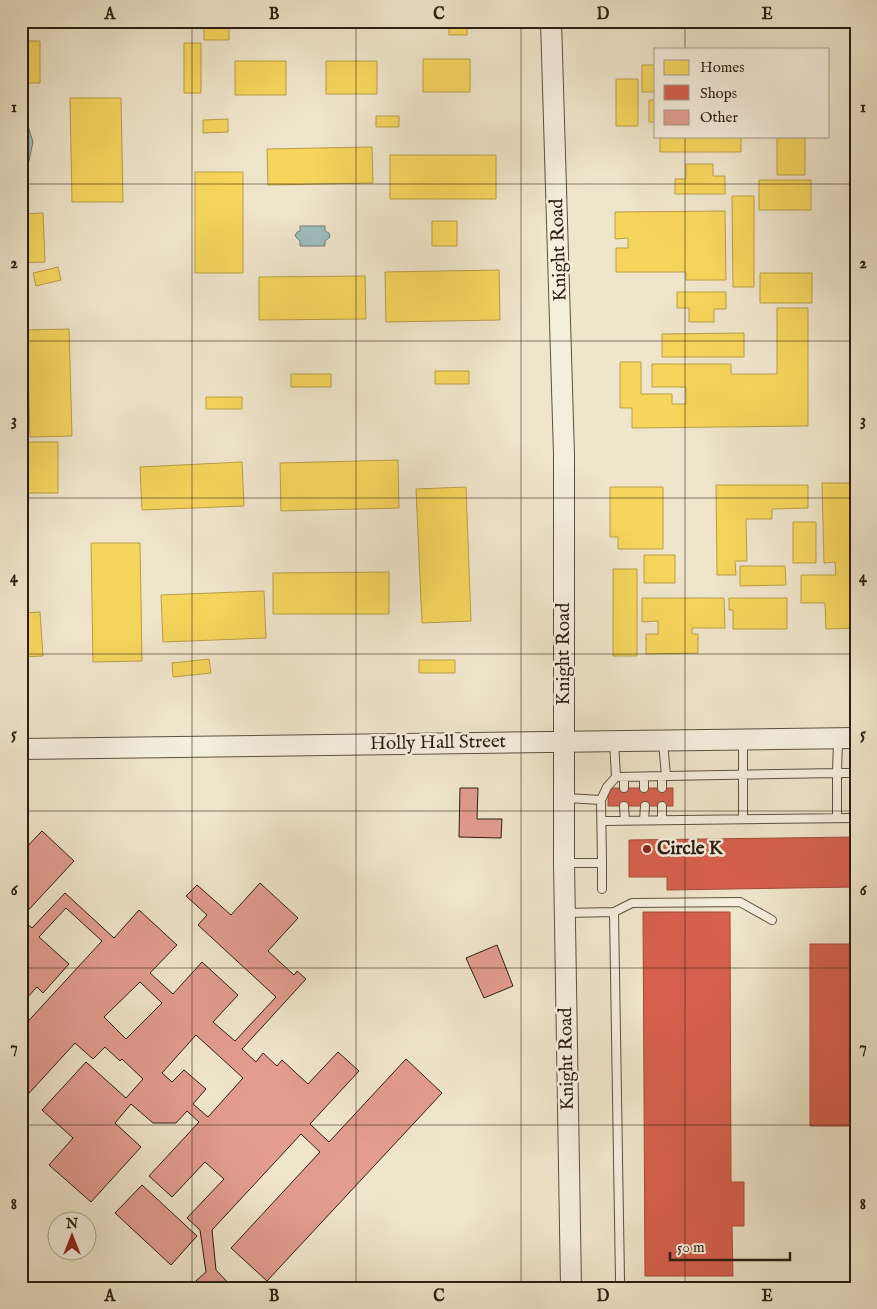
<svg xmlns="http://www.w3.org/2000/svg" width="877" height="1309" font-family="'IM FELL English',serif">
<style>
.water{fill:#9dbdc0;stroke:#707d7a}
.homes{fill:#f6d55c;stroke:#b99e46}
.shops{fill:#d6604d;stroke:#a34c3b}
.building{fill:#e29c90;stroke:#2c1e12;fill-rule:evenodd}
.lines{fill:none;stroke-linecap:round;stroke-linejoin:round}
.service-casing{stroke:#5d5040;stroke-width:10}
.tertiary-casing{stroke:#5d5040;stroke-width:22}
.service{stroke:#f5eedd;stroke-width:8}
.tertiary{stroke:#f5eedd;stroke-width:20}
.grid{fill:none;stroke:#2c1e12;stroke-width:1;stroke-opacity:0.55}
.poi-dot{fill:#8f2418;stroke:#f5eedd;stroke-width:2}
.labels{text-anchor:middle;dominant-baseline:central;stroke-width:5;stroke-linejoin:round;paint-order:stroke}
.street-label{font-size:19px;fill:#2c1e12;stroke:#f5eedd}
.poi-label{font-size:19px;font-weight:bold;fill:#2c1e12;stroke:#f5eedd;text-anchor:start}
.neatline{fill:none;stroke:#2c1e12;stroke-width:2}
.grid-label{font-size:16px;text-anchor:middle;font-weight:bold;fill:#2c1e12}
</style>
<rect width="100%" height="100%" fill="#efe5cb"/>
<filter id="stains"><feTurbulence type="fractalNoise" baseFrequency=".004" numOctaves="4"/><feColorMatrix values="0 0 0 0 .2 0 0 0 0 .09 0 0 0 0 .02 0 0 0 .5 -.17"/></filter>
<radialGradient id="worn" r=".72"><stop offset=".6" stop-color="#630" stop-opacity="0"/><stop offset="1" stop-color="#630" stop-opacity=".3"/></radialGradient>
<path class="water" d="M 21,123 L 23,123 L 23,127 L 28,126 L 33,142 L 29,161 L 21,161 Z
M 300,226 L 325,226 L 325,231 L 329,233 L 330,237 L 325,241 L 325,246 L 300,246 L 300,241 L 295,236 L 297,232 L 300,231 Z"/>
<path class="homes" d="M 449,24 L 467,24 L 467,35 L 449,35 Z
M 204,27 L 229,27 L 229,40 L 204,40 Z
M 21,41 L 40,41 L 40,83 L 21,83 Z
M 184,43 L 201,43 L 201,93 L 184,93 Z
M 423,59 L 470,59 L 470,92 L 423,92 Z
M 235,61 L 286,61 L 286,95 L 235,95 Z
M 326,61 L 377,61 L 377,94 L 326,94 Z
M 642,65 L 656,65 L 656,92 L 642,92 Z
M 616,79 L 638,79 L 638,126 L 616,126 Z
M 70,98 L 121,98 L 123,202 L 72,202 Z
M 649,100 L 656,100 L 656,122 L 649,122 Z
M 376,116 L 399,116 L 399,127 L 376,127 Z
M 228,119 L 228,132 L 203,133 L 203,120 Z
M 660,136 L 741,136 L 741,152 L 660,152 Z
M 777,136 L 805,136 L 805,175 L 777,175 Z
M 372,147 L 373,183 L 268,185 L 267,149 Z
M 390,155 L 496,155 L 496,199 L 390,199 Z
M 686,164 L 713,164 L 713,176 L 725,176 L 725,194 L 675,194 L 675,179 L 686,179 Z
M 195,172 L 243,172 L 243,273 L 195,273 Z
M 759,180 L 811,180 L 811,210 L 759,210 Z
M 732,196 L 754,196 L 754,287 L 733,287 Z
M 725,211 L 726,280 L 686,280 L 686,272 L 616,272 L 616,248 L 628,248 L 628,238 L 615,239 L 615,212 Z
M 43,213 L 45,262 L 21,263 L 21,214 Z
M 432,221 L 457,221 L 457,246 L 432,246 Z
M 58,267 L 61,280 L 36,286 L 33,273 Z
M 499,270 L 500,320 L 386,322 L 385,272 Z
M 760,273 L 812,273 L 812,303 L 760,303 Z
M 365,276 L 366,319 L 259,320 L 259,277 Z
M 677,292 L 726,292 L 726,309 L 714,309 L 714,322 L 689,322 L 689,308 L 677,308 Z
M 777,308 L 808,308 L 808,426 L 632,428 L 632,408 L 620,408 L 620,362 L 641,362 L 641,394 L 672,394 L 672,404 L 686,404 L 686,387 L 652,387 L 652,364 L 731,364 L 731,374 L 777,374 Z
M 69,329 L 72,436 L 30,437 L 27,330 Z
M 744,333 L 744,357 L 662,357 L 662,334 Z
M 435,371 L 469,371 L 469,384 L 435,384 Z
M 291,374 L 331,374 L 331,387 L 291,387 Z
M 206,397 L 242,397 L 242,409 L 206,409 Z
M 21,442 L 58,442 L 58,493 L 21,493 Z
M 398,460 L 399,508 L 281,511 L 280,463 Z
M 242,462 L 244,506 L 142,510 L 140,467 Z
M 822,483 L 853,483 L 856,628 L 826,629 L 825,603 L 801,603 L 801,575 L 836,575 L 835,562 L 824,563 Z
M 716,485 L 808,485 L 808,508 L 772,509 L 772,519 L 746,519 L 747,561 L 735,561 L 736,575 L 717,575 Z
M 466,487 L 471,621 L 422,623 L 416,489 Z
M 610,487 L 663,487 L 663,549 L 618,549 L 618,537 L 610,537 Z
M 793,522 L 816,522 L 816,563 L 793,563 Z
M 91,543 L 140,543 L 142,661 L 93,662 Z
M 644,555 L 675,555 L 675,583 L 644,583 Z
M 740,566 L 785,566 L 786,585 L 740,586 Z
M 613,569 L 637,569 L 637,656 L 613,656 Z
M 389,572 L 389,614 L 273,614 L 273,573 Z
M 264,591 L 266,638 L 163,642 L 161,595 Z
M 642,598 L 724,598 L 725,628 L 692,628 L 692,634 L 698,634 L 698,653 L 646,654 L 646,634 L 658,634 L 658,621 L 642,622 Z
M 729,598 L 787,598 L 787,629 L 733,629 L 733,610 L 729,610 Z
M 40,612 L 43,656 L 21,657 L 21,613 Z
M 209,659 L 211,673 L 173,677 L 172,663 Z
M 419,660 L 455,660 L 455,673 L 419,673 Z"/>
<path class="shops" d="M 608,788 L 673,788 L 673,806 L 608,806 Z
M 856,837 L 856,887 L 667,890 L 667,877 L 629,877 L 629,840 Z
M 643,912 L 730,912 L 731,1182 L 744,1182 L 744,1226 L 732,1226 L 733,1276 L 645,1276 Z
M 810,944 L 856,944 L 856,1126 L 810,1126 Z"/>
<path class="building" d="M 460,788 L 478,788 L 477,819 L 502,819 L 501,838 L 459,837 Z
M 42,831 L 74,861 L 21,918 L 32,928 L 65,893 L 114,938 L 139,910 L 177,945 L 150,973 L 173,994 L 202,962 L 238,995 L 213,1022 L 235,1041 L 276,997 L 198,925 L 207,915 L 186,896 L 197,885 L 231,915 L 260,883 L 298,918 L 268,951 L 294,975 L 297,971 L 306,979 L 242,1049 L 256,1062 L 263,1053 L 277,1066 L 282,1060 L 308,1084 L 338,1052 L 359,1071 L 310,1124 L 329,1142 L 406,1059 L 442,1093 L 267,1281 L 231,1248 L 320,1152 L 301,1134 L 212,1230 L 216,1270 L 233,1288 L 188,1288 L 206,1272 L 200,1230 L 187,1218 L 224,1179 L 205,1162 L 172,1197 L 149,1176 L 199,1122 L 187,1111 L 176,1123 L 153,1123 L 131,1104 L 115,1123 L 141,1147 L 91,1202 L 49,1165 L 73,1138 L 42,1110 L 86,1062 L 126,1098 L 143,1079 L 122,1059 L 120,1061 L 105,1047 L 93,1059 L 75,1043 L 21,1102 L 21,1029 L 102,941 L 66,908 L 39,937 L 69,964 L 43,993 L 37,987 L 21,1004 L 21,853 ZM 140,982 L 162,1003 L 126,1039 L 104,1017 ZM 196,1035 L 243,1078 L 208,1117 L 193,1104 L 206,1089 L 184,1070 L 172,1082 L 162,1073 Z
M 497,945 L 513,986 L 484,998 L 466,958 Z
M 142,1185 L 197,1236 L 171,1265 L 115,1213 Z"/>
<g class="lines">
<defs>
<path id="service" d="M 743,741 L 743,819
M 614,742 L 616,777 L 666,776 L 663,742
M 662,776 L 662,788
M 666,776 L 837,773 L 838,740
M 624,777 L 624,788
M 644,777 L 644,788
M 601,800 L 607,787 L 616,777
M 624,806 L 625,820
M 662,806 L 662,820
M 837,818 L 837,773 L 856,773
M 644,820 L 645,806
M 602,821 L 856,818
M 565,863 L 602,863 L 601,800 L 566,798
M 602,863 L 602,889
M 614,912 L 620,1280
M 566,913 L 614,912 L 632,903 L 740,902 L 772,920
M 773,1287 L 773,1288"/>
<path id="tertiary" d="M 551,21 L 564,455 L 564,863 L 571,1288
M 21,749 L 856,738"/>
</defs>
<use href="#service" class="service-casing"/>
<use href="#tertiary" class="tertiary-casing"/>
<use href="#service" class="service"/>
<use href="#tertiary" class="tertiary"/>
</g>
<path class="grid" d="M 192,21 L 192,1288M 356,21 L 356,1288M 521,21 L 521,1288M 685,21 L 685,49M 685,136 L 685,1288M 21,184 L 856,184M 21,341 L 856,341M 21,498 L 856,498M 21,654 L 856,654M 21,811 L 856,811M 21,968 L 856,968M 21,1125 L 856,1125"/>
<circle class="poi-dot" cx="647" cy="849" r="5"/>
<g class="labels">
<g class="street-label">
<text transform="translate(559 250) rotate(-92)">Knight Road</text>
<text transform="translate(564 654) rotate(-90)">Knight Road</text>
<text transform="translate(438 743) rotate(-1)">Holly Hall Street</text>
<text transform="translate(567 1059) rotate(-91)">Knight Road</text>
</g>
<g class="poi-label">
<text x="657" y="849">Circle K</text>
</g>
</g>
<rect width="877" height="1309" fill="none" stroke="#efe5cb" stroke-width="55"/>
<rect x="654" y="48" width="175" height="90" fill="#f5eedd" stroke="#a59b8c"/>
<rect x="664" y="60" width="25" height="15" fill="#f6d55c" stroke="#a59b8c"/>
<text x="700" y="72" font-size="15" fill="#2c1e12">Homes</text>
<rect x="664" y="85" width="25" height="15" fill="#d6604d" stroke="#a59b8c"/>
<text x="700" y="98" font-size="15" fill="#2c1e12">Shops</text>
<rect x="664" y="110" width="25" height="15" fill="#e29c90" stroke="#a59b8c"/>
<text x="700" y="122" font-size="15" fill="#2c1e12">Other</text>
<g transform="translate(72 1236)"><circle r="24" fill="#f5eedd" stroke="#a59b8c"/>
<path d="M0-4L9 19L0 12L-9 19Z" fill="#8f2418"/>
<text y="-8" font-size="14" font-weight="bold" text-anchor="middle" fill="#2c1e12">N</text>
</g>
<path d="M670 1252v8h120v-8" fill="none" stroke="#2c1e12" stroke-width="2.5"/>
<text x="677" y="1252" font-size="15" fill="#2c1e12" stroke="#f5eedd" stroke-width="4" paint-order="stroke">50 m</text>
<rect x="28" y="28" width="822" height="1254" class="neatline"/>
<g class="grid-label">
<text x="110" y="19">A</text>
<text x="274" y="19">B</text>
<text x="439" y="19">C</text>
<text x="603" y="19">D</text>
<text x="767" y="19">E</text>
<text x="14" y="112">1</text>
<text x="863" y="112">1</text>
<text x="14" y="268">2</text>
<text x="863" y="268">2</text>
<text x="14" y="425">3</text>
<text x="863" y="425">3</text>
<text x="14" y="582">4</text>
<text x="863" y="582">4</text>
<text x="14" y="739">5</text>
<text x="863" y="739">5</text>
<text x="14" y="895">6</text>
<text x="863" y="895">6</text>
<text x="14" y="1052">7</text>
<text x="863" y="1052">7</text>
<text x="14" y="1209">8</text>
<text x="863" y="1209">8</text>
<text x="110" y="1301">A</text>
<text x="274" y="1301">B</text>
<text x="439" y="1301">C</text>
<text x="603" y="1301">D</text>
<text x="767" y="1301">E</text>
</g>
<rect width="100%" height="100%" filter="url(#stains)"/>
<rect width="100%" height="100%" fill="url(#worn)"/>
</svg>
